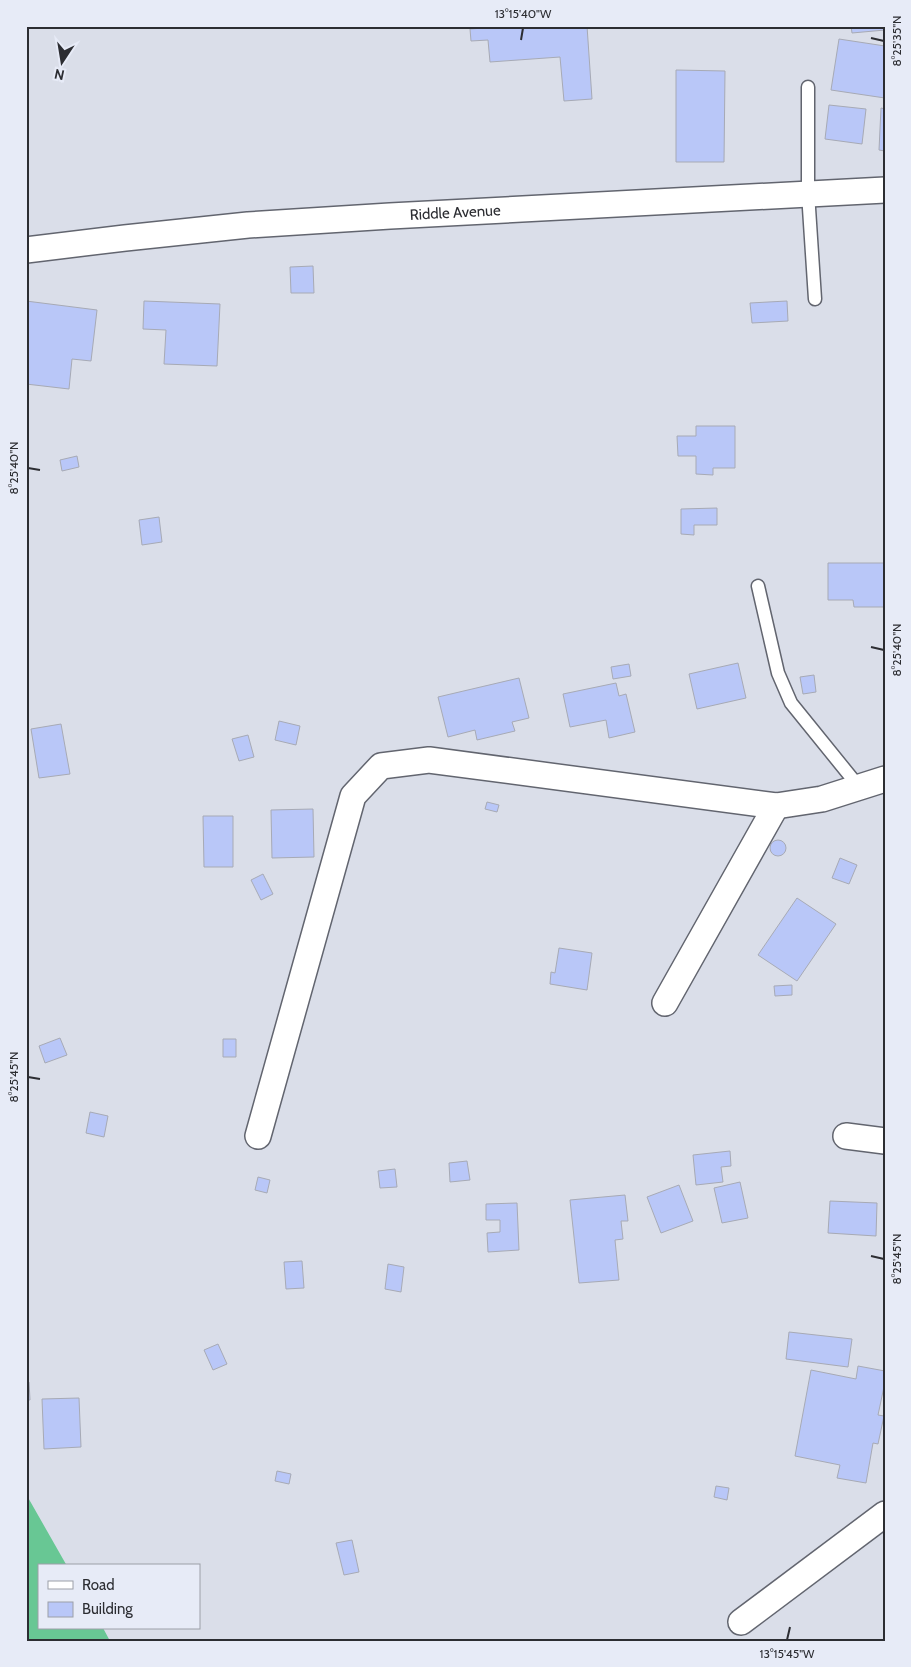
<svg xmlns="http://www.w3.org/2000/svg" width="911" height="1667" font-family="Cabin,sans-serif">
<style>
.forest{fill:#68c794}
.building{fill:#b9c7f8;stroke:#a7aab5}
.lines{fill:none;stroke-linecap:round;stroke-linejoin:round}
.service-casing{stroke:#62656f;stroke-width:15}
.minor-casing{stroke:#62656f;stroke-width:28}
.service{stroke:#fff;stroke-width:12}
.minor{stroke:#fff;stroke-width:25}
.ticks{fill:none;stroke:#2c2d32;stroke-width:2}
.labels{text-anchor:middle;dominant-baseline:central;stroke-width:4;stroke-linejoin:round;paint-order:stroke}
.street-label{font-size:15px;fill:#2c2d32;stroke:#e7ebf7}
.neatline{fill:none;stroke:#2c2d32;stroke-width:2}
.ticks-label{font-size:12px;text-anchor:middle;fill:#2c2d32}
</style>
<rect width="100%" height="100%" fill="#dadee9"/>
<path class="forest" d="M 26,1494 L 67,1566 L 39,1566 L 39,1628 L 103,1628 L 110,1641 L 26,1641 Z"/>
<path class="building" d="M 511,26 L 587,26 L 592,99 L 564,101 L 560,57 L 490,62 L 488,40 L 471,41 L 470,29 Z
M 851,26 L 885,26 L 885,30 L 852,33 Z
M 839,39 L 885,46 L 885,98 L 831,90 Z
M 676,70 L 725,71 L 724,162 L 676,162 Z
M 829,105 L 866,109 L 862,144 L 825,139 Z
M 881,108 L 885,109 L 885,151 L 879,150 Z
M 313,266 L 314,293 L 291,293 L 290,267 Z
M 26,301 L 97,310 L 91,361 L 72,359 L 69,389 L 26,384 Z
M 144,301 L 220,304 L 217,366 L 164,364 L 166,330 L 143,329 Z
M 787,301 L 788,321 L 752,323 L 750,303 Z
M 696,426 L 735,426 L 735,468 L 713,468 L 713,475 L 696,474 L 696,456 L 678,456 L 677,436 L 696,436 Z
M 77,456 L 79,467 L 62,471 L 60,460 Z
M 717,508 L 717,525 L 694,525 L 694,535 L 681,534 L 681,509 Z
M 159,517 L 162,542 L 142,545 L 139,520 Z
M 828,563 L 885,563 L 885,607 L 854,607 L 853,600 L 828,600 Z
M 738,663 L 746,698 L 697,709 L 689,674 Z
M 629,664 L 631,676 L 613,679 L 611,667 Z
M 814,675 L 816,692 L 803,694 L 800,677 Z
M 519,678 L 529,718 L 512,722 L 515,731 L 477,740 L 475,730 L 448,737 L 438,697 Z
M 616,683 L 619,696 L 626,694 L 635,732 L 609,738 L 606,720 L 570,727 L 563,694 Z
M 279,721 L 300,726 L 296,745 L 275,740 Z
M 61,724 L 70,774 L 39,778 L 31,729 Z
M 248,735 L 254,757 L 239,761 L 232,739 Z
M 487,802 L 499,805 L 497,812 L 485,809 Z
M 313,809 L 314,857 L 272,858 L 271,810 Z
M 203,816 L 233,816 L 233,867 L 204,867 Z
M770 848a8 8 0 1 1 16 0a8 8 0 1 1-16 0Z
M 840,858 L 857,865 L 849,884 L 832,878 Z
M 263,874 L 273,894 L 261,900 L 251,880 Z
M 797,898 L 836,924 L 797,981 L 758,955 Z
M 559,948 L 592,953 L 587,990 L 550,984 L 551,972 L 555,973 Z
M 792,985 L 792,995 L 775,996 L 774,986 Z
M 60,1038 L 67,1055 L 45,1063 L 39,1046 Z
M 223,1039 L 236,1039 L 236,1057 L 223,1057 Z
M 90,1112 L 108,1116 L 104,1137 L 86,1133 Z
M 730,1151 L 731,1166 L 721,1167 L 723,1182 L 696,1185 L 693,1155 Z
M 467,1161 L 470,1180 L 450,1182 L 449,1163 Z
M 395,1169 L 397,1187 L 380,1188 L 378,1171 Z
M 258,1177 L 270,1180 L 267,1193 L 255,1190 Z
M 740,1182 L 748,1218 L 722,1223 L 714,1188 Z
M 679,1185 L 693,1221 L 661,1233 L 647,1197 Z
M 625,1195 L 628,1221 L 621,1221 L 623,1239 L 615,1240 L 619,1280 L 579,1283 L 570,1200 Z
M 830,1201 L 877,1203 L 876,1236 L 828,1233 Z
M 517,1203 L 519,1250 L 488,1252 L 487,1233 L 500,1232 L 500,1220 L 486,1220 L 486,1204 Z
M 302,1261 L 304,1288 L 286,1289 L 284,1262 Z
M 388,1264 L 404,1267 L 401,1292 L 385,1289 Z
M 789,1332 L 852,1339 L 848,1367 L 786,1359 Z
M 218,1344 L 227,1364 L 213,1370 L 204,1350 Z
M 858,1366 L 885,1371 L 885,1382 L 878,1415 L 884,1416 L 878,1444 L 873,1443 L 866,1483 L 837,1478 L 840,1465 L 795,1456 L 811,1370 L 856,1379 Z
M 26,1382 L 29,1382 L 30,1400 L 26,1400 Z
M 79,1398 L 81,1447 L 44,1449 L 42,1399 Z
M 277,1471 L 291,1474 L 289,1484 L 275,1481 Z
M 716,1486 L 729,1488 L 727,1500 L 714,1497 Z
M 352,1540 L 359,1572 L 344,1575 L 336,1543 Z"/>
<g class="lines">
<defs>
<path id="service" d="M 808,87 L 808,193 L 815,299
M 758,586 L 778,673 L 791,703 L 859,787"/>
<g id="minor">
<path id="s1" d="M 26,250 L 125,238 L 248,225 L 390,216 L 885,190"/>
<path d="M 665,1003 L 776,806"/>
<path d="M 258,1136 L 353,796 L 381,766 L 429,760 L 776,806 L 822,799 L 885,779"/>
<path d="M 846,1136 L 885,1141"/>
<path d="M 741,1622 L 885,1514"/>
</g>
</defs>
<use href="#service" class="service-casing"/>
<use href="#minor" class="minor-casing"/>
<use href="#service" class="service"/>
<use href="#minor" class="minor"/>
</g>
<path class="ticks" d="M 871,38 L 884,41M 521,40 L 523,28M 28,468 L 40,470M 871,647 L 884,650M 28,1077 L 40,1079M 871,1256 L 884,1259M 787,1640 L 790,1627"/>
<g class="labels">
<g class="street-label">
<text stroke="none"><textPath href="#s1" startOffset="431">Riddle Avenue</textPath></text>
</g>
</g>
<rect width="911" height="1667" fill="none" stroke="#e7ebf7" stroke-width="55"/>
<rect x="38" y="1564" width="162" height="65" fill="#e7ebf7" stroke="#9c9fa8"/>
<rect x="48" y="1581" width="25" height="8" fill="#ffffff" stroke="#9c9fa8"/>
<text x="82" y="1590" font-size="15" fill="#2c2d32">Road</text>
<rect x="48" y="1602" width="25" height="15" fill="#b9c7f8" stroke="#9c9fa8"/>
<text x="82" y="1614" font-size="15" fill="#2c2d32">Building</text>
<g transform="translate(62 62) rotate(192)" stroke="#e7ebf7" stroke-width="4" paint-order="stroke">
<path d="M0-4L9 19L0 12L-9 19Z" fill="#2c2d32"/>
<text y="-8" font-size="14" font-weight="bold" text-anchor="middle" fill="#2c2d32">N</text>
</g>
<rect x="28" y="28" width="856" height="1612" class="neatline"/>
<g class="ticks-label">
<text x="523" y="18">13°15'40"W</text>
<text transform="translate(897 41) rotate(-90)" y="4">8°25'35"N</text>
<text transform="translate(14 468) rotate(-90)" y="4">8°25'40"N</text>
<text transform="translate(897 650) rotate(-90)" y="4">8°25'40"N</text>
<text transform="translate(14 1077) rotate(-90)" y="4">8°25'45"N</text>
<text transform="translate(897 1259) rotate(-90)" y="4">8°25'45"N</text>
<text x="787" y="1658">13°15'45"W</text>
</g>
</svg>
